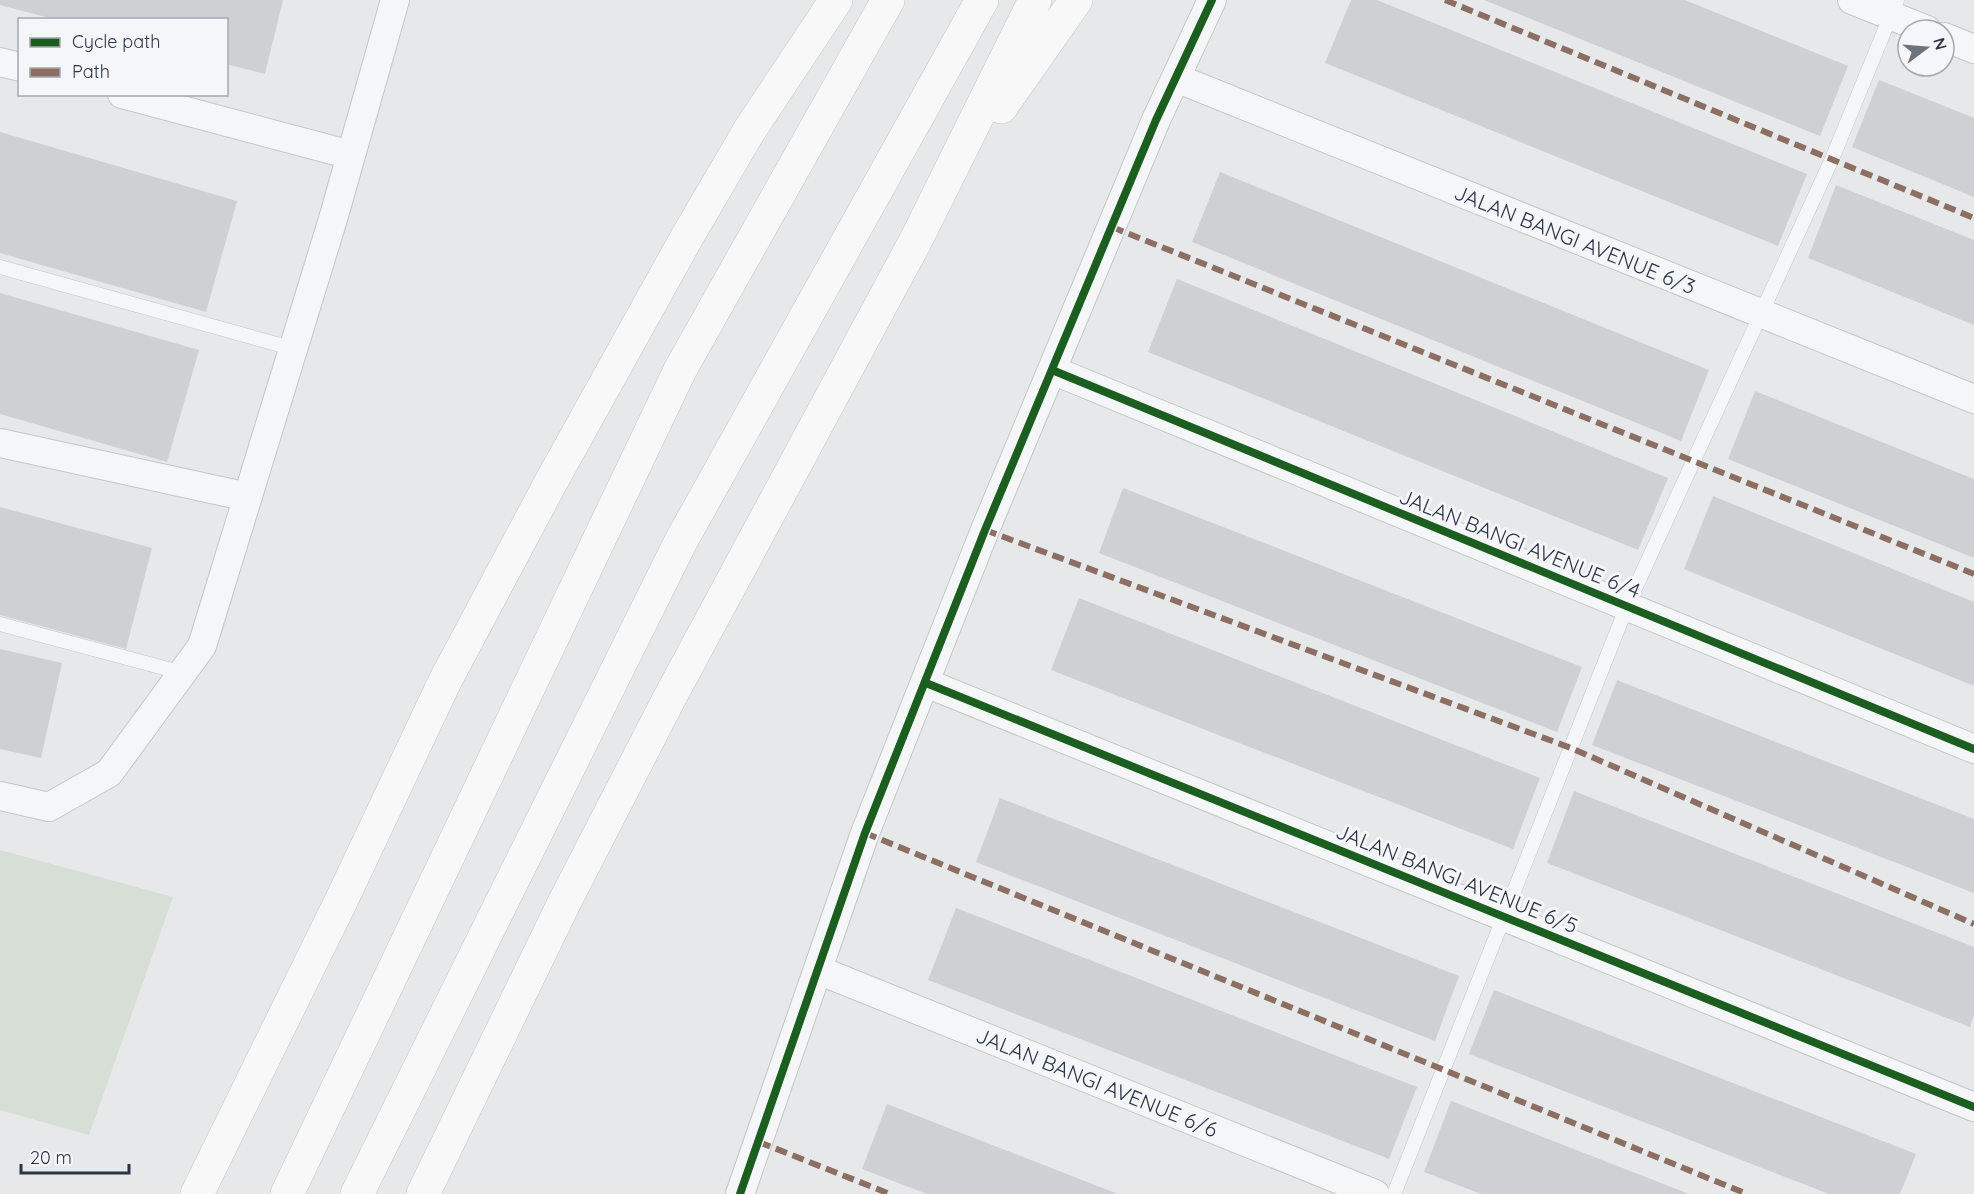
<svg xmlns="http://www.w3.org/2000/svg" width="1974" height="1194" font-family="Quicksand,sans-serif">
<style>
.green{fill:#d6ded6}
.building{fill:#ced0d3}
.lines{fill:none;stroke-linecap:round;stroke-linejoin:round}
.lane-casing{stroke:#c4c6c8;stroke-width:15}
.street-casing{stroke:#c4c6c8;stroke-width:30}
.secondary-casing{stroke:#c4c6c8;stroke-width:34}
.lane{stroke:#f5f6f7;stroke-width:14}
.street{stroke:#f5f6f7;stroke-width:28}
.secondary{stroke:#f8f8f8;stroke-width:33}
.quiet{stroke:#8d6e63;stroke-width:6;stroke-dasharray:12 6;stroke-linecap:butt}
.cycleway-casing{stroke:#f4f6f9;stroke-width:11}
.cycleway{stroke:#1b5e20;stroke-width:8}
.labels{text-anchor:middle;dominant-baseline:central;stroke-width:6;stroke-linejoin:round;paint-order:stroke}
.street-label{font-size:21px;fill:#2b3445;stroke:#f4f6f9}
</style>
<rect width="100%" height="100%" fill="#e6e8ea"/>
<path class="green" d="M 0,850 L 173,897 L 89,1135 L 0,1110 Z"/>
<path class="building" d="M 0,0 L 283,0 L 265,74 L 226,64 L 226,20 L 57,20 L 0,5 Z
M 1351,0 L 1377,0 L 1807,174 L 1778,246 L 1325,63 Z
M 1484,0 L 1685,0 L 1848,66 L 1820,136 Z
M 1879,80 L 1974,118 L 1974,197 L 1852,147 Z
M 0,132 L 237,201 L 206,312 L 0,253 Z
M 1220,172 L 1709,370 L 1681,441 L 1192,242 Z
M 1836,185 L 1974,240 L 1974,325 L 1808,258 Z
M 1177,279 L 1668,478 L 1638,550 L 1148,352 Z
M 0,293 L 199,350 L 167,462 L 0,414 Z
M 1755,391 L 1974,479 L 1974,558 L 1728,459 Z
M 1123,488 L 1582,667 L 1557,732 L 1099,553 Z
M 1713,496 L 1974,602 L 1974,686 L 1684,569 Z
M 0,507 L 152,548 L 126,649 L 0,615 Z
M 1079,598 L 1540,778 L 1513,849 L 1051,670 Z
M 0,649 L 62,663 L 41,758 L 0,749 Z
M 1617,680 L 1974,819 L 1974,893 L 1592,745 Z
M 1574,791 L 1974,947 L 1974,1015 L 1970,1027 L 1547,863 Z
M 1000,798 L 1459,976 L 1435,1041 L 976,862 Z
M 956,908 L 1417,1087 L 1389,1159 L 928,980 Z
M 1494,990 L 1916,1154 L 1900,1194 L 1829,1194 L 1469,1054 Z
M 1451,1101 L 1689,1194 L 1481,1194 L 1424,1172 Z
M 887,1104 L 1118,1194 L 927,1194 L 862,1169 Z"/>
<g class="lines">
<defs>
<path id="lane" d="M 0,267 L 291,348
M 0,624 L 183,673
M 1394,1194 L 1627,606 L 1832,159 L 1897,0"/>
<path id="street" d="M 1852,0 L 1927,30
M 1944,37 L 1974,49
M 0,62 L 20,67
M 1176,78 L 1974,399
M 122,94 L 351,155
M 1052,370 L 1974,749
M 0,443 L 248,497
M 926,683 L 1974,1107
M 0,796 L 49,807 L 109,773 L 202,646 L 333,219 L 395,0
M 818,970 L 1375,1194
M 740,1194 L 865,833 L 985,530 L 1156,120 L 1212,0"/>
<path id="secondary" d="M 1001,107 L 1076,0
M 197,1194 L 341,901 L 445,681 L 551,482 L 687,237 L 749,131 L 836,0
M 287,1194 L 680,370 L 888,0
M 357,1194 L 680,543 L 982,0
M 423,1194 L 564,903 L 670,697 L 917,238 L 1035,0"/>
</defs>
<use href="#lane" class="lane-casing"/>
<use href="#street" class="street-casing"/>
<use href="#secondary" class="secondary-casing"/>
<use href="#lane" class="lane"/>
<use href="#street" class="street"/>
<use href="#secondary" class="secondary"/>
<path class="quiet" d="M 1445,0 L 1974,218
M 1112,227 L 1974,574
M 985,530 L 1571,748 L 1974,924
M 865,833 L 1747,1194
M 759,1142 L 890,1194"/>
<defs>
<path id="cycleway" d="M 1052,370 L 1974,749
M 926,683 L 1974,1107
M 740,1194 L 865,833 L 985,530 L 1156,120 L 1212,0"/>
</defs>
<use href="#cycleway" class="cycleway-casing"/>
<use href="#cycleway" class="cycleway"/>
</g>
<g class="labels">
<g class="street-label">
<text transform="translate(1575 239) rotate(22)">JALAN BANGI AVENUE 6/3</text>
<text transform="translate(1520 543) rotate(22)">JALAN BANGI AVENUE 6/4</text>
<text transform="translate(1457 878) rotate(22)">JALAN BANGI AVENUE 6/5</text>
<text transform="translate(1097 1082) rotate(22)">JALAN BANGI AVENUE 6/6</text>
</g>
</g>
<rect x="18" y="18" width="210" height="78" fill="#f4f6f9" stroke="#a4a8b1" stroke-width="1.5"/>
<rect x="30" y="38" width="30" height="9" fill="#1b5e20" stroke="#a4a8b1" stroke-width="1.5"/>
<text x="72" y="48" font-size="18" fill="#2b3445">Cycle path</text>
<rect x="30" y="68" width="30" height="9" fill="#8d6e63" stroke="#a4a8b1" stroke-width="1.5"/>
<text x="72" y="78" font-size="18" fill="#2b3445">Path</text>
<g transform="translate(1926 48) rotate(74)"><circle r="28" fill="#f4f6f9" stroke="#a4a8b1" stroke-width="1.5"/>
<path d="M0-4.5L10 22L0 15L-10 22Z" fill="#6c737f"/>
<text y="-9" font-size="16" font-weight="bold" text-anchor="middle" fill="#2b3445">N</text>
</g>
<path d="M21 1164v9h108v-9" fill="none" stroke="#2b3445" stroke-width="3"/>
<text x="30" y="1164" font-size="18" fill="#2b3445" stroke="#f4f6f9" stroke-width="4.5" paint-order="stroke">20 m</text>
</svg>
